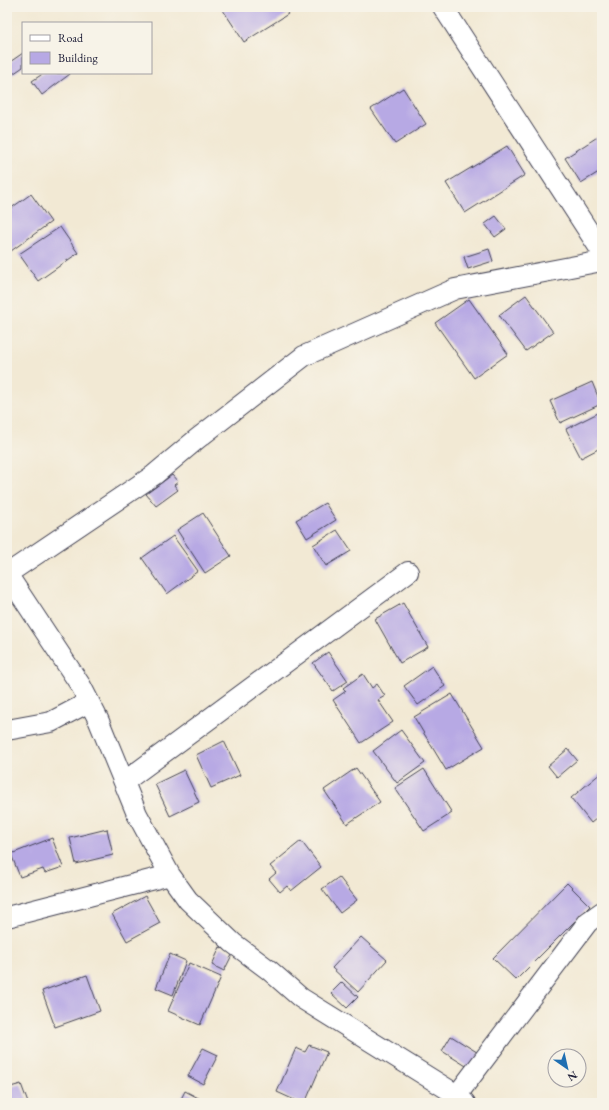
<svg xmlns="http://www.w3.org/2000/svg" width="609" height="1110" font-family="'EB Garamond',serif">
<style>
.building{fill:#b7a9e4}
.lines{fill:none;stroke-linecap:round;stroke-linejoin:round}
.minor-casing{stroke:#414052;stroke-width:22}
.minor{stroke:#fff;stroke-width:20}
</style>
<rect width="100%" height="100%" fill="#f7f3e8"/>
<filter id="ink" filterUnits="userSpaceOnUse"><feTurbulence type="fractalNoise" baseFrequency=".025" numOctaves="2"/><feDisplacementMap in="SourceGraphic" scale="8" xChannelSelector="R" yChannelSelector="G"/><feConvolveMatrix kernelMatrix="1 2 1 2 8 2 1 2 1" color-interpolation-filters="sRGB"/></filter>
<filter id="wash" filterUnits="userSpaceOnUse"><feTurbulence type="fractalNoise" baseFrequency=".012" numOctaves="4" result="noise"/><feDisplacementMap in="SourceGraphic" scale="16" xChannelSelector="R" yChannelSelector="G"/><feGaussianBlur stdDeviation="0.9" result="paint"/><feColorMatrix in="noise" values="0 0 0 0 0 0 0 0 0 0 0 0 0 0 0 0 0 1.4 0 .05"/><feComposite in="paint" operator="in"/></filter>
<g filter="url(#wash)">
<rect width="100%" height="100%" fill="#f2e9d4"/>
<g id="blocks">
<path class="building" d="M 221,7 L 283,7 L 288,14 L 244,42 Z
M 23,53 L 23,67 L 10,76 L 7,72 L 7,64 Z
M 44,73 L 70,73 L 70,74 L 42,95 L 32,81 Z
M 403,88 L 426,124 L 395,144 L 371,109 Z
M 602,134 L 602,170 L 581,183 L 565,158 Z
M 507,146 L 525,175 L 465,213 L 446,183 Z
M 31,194 L 51,222 L 11,251 L 7,246 L 7,211 Z
M 496,216 L 506,229 L 495,237 L 485,224 Z
M 60,227 L 78,253 L 38,281 L 19,254 Z
M 489,249 L 493,261 L 468,269 L 464,257 Z
M 526,295 L 553,332 L 526,351 L 499,315 Z
M 469,299 L 508,354 L 474,378 L 435,323 Z
M 592,382 L 601,404 L 560,423 L 550,401 Z
M 602,411 L 602,447 L 581,458 L 566,429 Z
M 172,475 L 178,482 L 174,485 L 178,490 L 156,506 L 146,494 Z
M 325,503 L 336,520 L 307,538 L 296,520 Z
M 203,513 L 231,556 L 205,573 L 177,530 Z
M 337,530 L 351,551 L 326,566 L 313,545 Z
M 173,536 L 198,571 L 167,594 L 142,558 Z
M 403,603 L 428,647 L 400,663 L 375,619 Z
M 328,652 L 348,681 L 333,691 L 313,663 Z
M 432,666 L 445,686 L 418,705 L 404,686 Z
M 363,674 L 372,688 L 377,684 L 385,696 L 378,700 L 393,722 L 361,743 L 333,700 L 346,691 L 343,688 Z
M 452,694 L 484,747 L 446,770 L 414,717 Z
M 401,730 L 425,763 L 397,783 L 373,751 Z
M 224,741 L 240,775 L 211,788 L 196,755 Z
M 568,749 L 577,760 L 557,777 L 548,766 Z
M 356,768 L 380,802 L 347,824 L 324,790 Z
M 424,769 L 452,813 L 424,831 L 395,788 Z
M 184,770 L 199,802 L 170,816 L 155,784 Z
M 602,772 L 602,814 L 591,823 L 571,798 Z
M 107,829 L 113,855 L 76,864 L 70,838 Z
M 52,838 L 63,867 L 45,873 L 43,869 L 20,877 L 11,854 Z
M 301,841 L 321,867 L 291,891 L 287,886 L 280,892 L 269,879 L 276,873 L 270,866 Z
M 339,877 L 357,900 L 340,913 L 322,889 Z
M 567,883 L 590,906 L 516,980 L 493,958 Z
M 145,896 L 160,923 L 127,941 L 112,914 Z
M 361,937 L 387,960 L 358,992 L 332,968 Z
M 220,947 L 233,953 L 224,971 L 212,965 Z
M 170,954 L 186,961 L 173,995 L 156,988 Z
M 189,963 L 221,977 L 200,1025 L 168,1011 Z
M 87,975 L 100,1011 L 55,1027 L 42,991 Z
M 342,982 L 358,997 L 347,1008 L 331,993 Z
M 451,1036 L 480,1054 L 471,1069 L 442,1051 Z
M 309,1045 L 327,1052 L 305,1103 L 301,1103 L 277,1092 L 296,1048 L 305,1052 Z
M 203,1048 L 218,1055 L 203,1084 L 188,1076 Z
M 21,1084 L 28,1103 L 7,1103 L 7,1088 Z
M 185,1091 L 208,1103 L 179,1103 Z"/>
</g>
</g>
<g filter="url(#ink)">
<use href="#blocks" fill-opacity="0" stroke="#414052" stroke-width="1"/>
<g class="lines">
<defs>
<path id="minor" d="M 443,7 L 602,252
M 7,574 L 81,686 L 98,719 L 137,814 L 170,875 L 188,900 L 233,943 L 269,970 L 301,998 L 457,1095 L 465,1103
M 7,574 L 154,475 L 197,439 L 304,356 L 455,289 L 602,261
M 7,730 L 51,722 L 89,702
M 124,782 L 408,572
M 7,917 L 170,875
M 457,1095 L 588,922 L 602,912"/>
</defs>
<use href="#minor" class="minor-casing"/>
<use href="#minor" class="minor"/>
</g>
</g>
<rect width="609" height="1110" fill="none" stroke="#f7f3e8" stroke-width="24"/>
<rect x="22" y="22" width="130" height="52" fill="#f7f3e8" stroke="#a29fa3"/>
<rect x="30" y="35" width="20" height="6" fill="#ffffff" stroke="#a29fa3"/>
<text x="58" y="42" font-size="12" fill="#22223b">Road</text>
<rect x="30" y="52" width="20" height="12" fill="#b7a9e4" stroke="#a29fa3"/>
<text x="58" y="62" font-size="12" fill="#22223b">Building</text>
<g transform="translate(567 1068) rotate(146)"><circle r="19" fill="#f7f3e8" stroke="#a29fa3"/>
<path d="M0-3L7 15L0 10L-7 15Z" fill="#1f6fb2"/>
<text y="-6" font-size="11" font-weight="bold" text-anchor="middle" fill="#22223b">N</text>
</g>
</svg>
